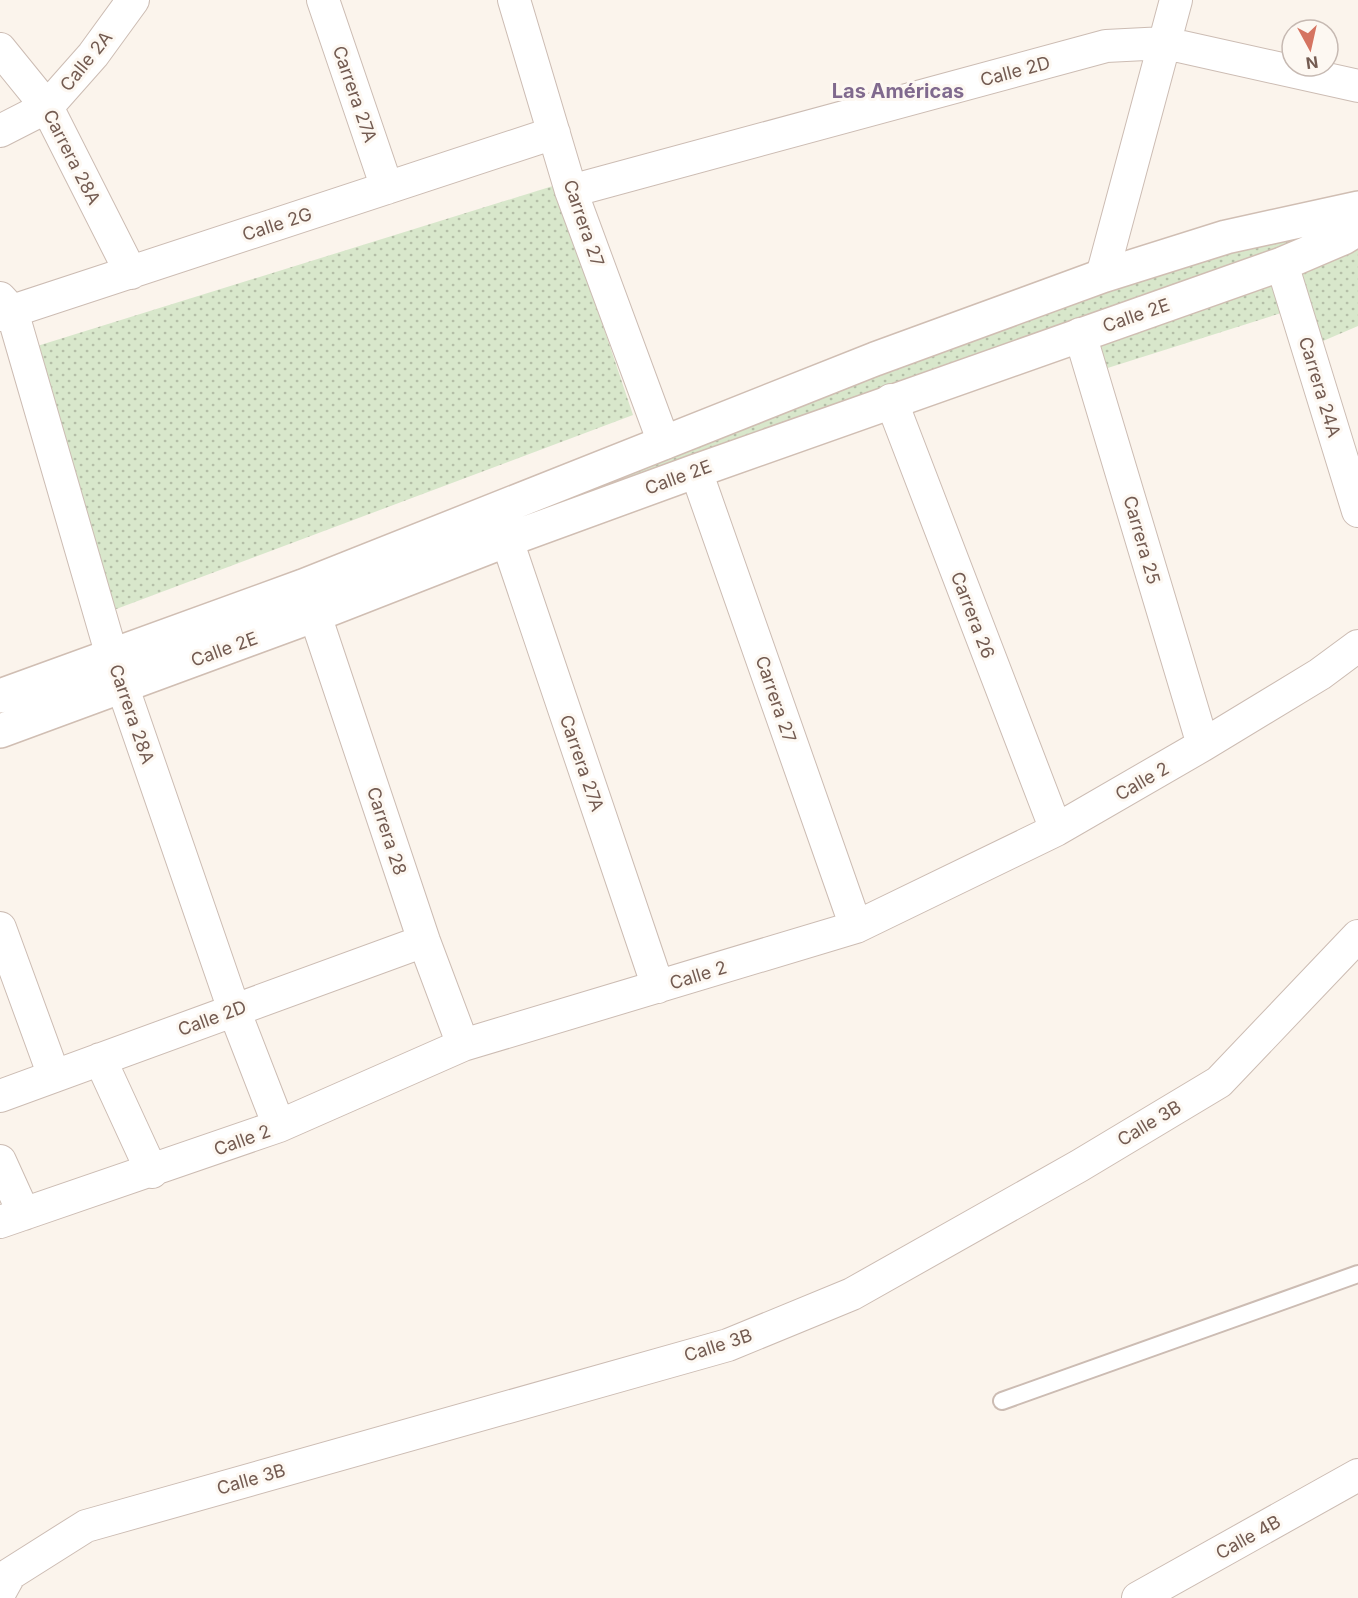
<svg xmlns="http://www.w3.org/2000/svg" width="1358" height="1598" font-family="Inter,sans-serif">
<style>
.green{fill:url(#green-dots)}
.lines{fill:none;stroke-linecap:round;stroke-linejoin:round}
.lane-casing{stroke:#ccbcb3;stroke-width:20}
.street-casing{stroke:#ccbcb3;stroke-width:34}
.secondary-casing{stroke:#d0beb3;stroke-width:36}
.lane{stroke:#fff;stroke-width:16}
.street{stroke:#fff;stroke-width:32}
.secondary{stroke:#fff;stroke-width:33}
.labels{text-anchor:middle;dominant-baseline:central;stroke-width:6;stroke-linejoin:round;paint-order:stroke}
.street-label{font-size:18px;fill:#735b51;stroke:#fdf8f2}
.neighbourhood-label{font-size:20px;font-weight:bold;fill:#806a8e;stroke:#fdf8f2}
</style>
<defs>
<pattern id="green-dots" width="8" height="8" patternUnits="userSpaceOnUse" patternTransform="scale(1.5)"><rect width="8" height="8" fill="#d8e7cb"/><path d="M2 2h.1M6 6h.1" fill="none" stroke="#b4bea7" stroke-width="1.8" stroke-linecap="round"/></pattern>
</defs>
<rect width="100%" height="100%" fill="#fbf4ec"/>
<path class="green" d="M 556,185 L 633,415 L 103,614 L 34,347 Z
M 1358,209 L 1358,326 L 1309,347 L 1297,308 L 1095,372 L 1080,326 L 0,729 L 0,698 L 871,364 Z"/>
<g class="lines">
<defs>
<path id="lane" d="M 1002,1401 L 1358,1274"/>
<path id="street" d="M 323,0 L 387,188
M 514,0 L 571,191 L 664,443
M 0,49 L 47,107 L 131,273
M 0,131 L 47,107 L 93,55 L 133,0
M 571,191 L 1106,46 L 1165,43 L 1358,86
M 1282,264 L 1358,511
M 1102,276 L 1176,0
M 0,298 L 12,311 L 112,656 L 234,1010 L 279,1126
M 0,315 L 554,133
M 1080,334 L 1203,745
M 891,400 L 1056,830
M 696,471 L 856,927
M 507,540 L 658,987
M 315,615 L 424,941 L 463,1045
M 0,928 L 54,1076
M 100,1059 L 152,1172
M 0,1096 L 424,941
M 0,1161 L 24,1214
M 0,1222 L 279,1126 L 463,1045 L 856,927 L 1056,830 L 1203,745 L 1320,674 L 1358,646
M 0,1592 L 10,1574 L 86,1526 L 728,1345 L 852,1294 L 1079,1166 L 1219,1082 L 1358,936
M 1138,1598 L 1358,1475"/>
<path id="secondary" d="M 0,696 L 303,586 L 875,359 L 1102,276 L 1226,237 L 1358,208
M 0,731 L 315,615 L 507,540 L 696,471 L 1282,264 L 1343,238 L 1358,229"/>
</defs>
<use href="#lane" class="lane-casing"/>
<use href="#street" class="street-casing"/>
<use href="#secondary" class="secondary-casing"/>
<use href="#lane" class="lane"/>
<use href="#street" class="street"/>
<use href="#secondary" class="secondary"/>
</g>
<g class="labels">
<g class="street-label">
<text transform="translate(86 61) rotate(-51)">Calle 2A</text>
<text transform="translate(1015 71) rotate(-15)">Calle 2D</text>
<text transform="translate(355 94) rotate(71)">Carrera 27A</text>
<text transform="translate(72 157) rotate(63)">Carrera 28A</text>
<text transform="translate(584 223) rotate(71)">Carrera 27</text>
<text transform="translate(277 224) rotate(-18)">Calle 2G</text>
<text transform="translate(1136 315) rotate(-19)">Calle 2E</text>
<text transform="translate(1320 387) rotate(73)">Carrera 24A</text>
<text transform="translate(678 477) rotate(-20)">Calle 2E</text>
<text transform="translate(1142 540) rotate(74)">Carrera 25</text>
<text transform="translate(973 615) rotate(69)">Carrera 26</text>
<text transform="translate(224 649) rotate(-20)">Calle 2E</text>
<text transform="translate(776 699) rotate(71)">Carrera 27</text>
<text transform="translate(132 714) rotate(71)">Carrera 28A</text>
<text transform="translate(582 763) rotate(71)">Carrera 27A</text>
<text transform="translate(1142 781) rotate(-30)">Calle 2</text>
<text transform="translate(387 831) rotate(72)">Carrera 28</text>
<text transform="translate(698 975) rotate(-17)">Calle 2</text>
<text transform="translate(212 1018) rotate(-20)">Calle 2D</text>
<text transform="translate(1149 1123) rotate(-31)">Calle 3B</text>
<text transform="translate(242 1140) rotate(-20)">Calle 2</text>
<text transform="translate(718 1345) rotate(-18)">Calle 3B</text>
<text transform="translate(251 1479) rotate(-16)">Calle 3B</text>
<text transform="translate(1248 1537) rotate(-29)">Calle 4B</text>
</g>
<g class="neighbourhood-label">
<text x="898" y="91">Las Américas</text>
</g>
</g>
<g transform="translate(1310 48) rotate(172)"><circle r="28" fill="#fdf8f2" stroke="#c6b9b2" stroke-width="1.5"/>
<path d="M0-4.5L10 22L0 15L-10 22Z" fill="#d57461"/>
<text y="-9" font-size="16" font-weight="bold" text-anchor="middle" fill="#735b51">N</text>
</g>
</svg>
